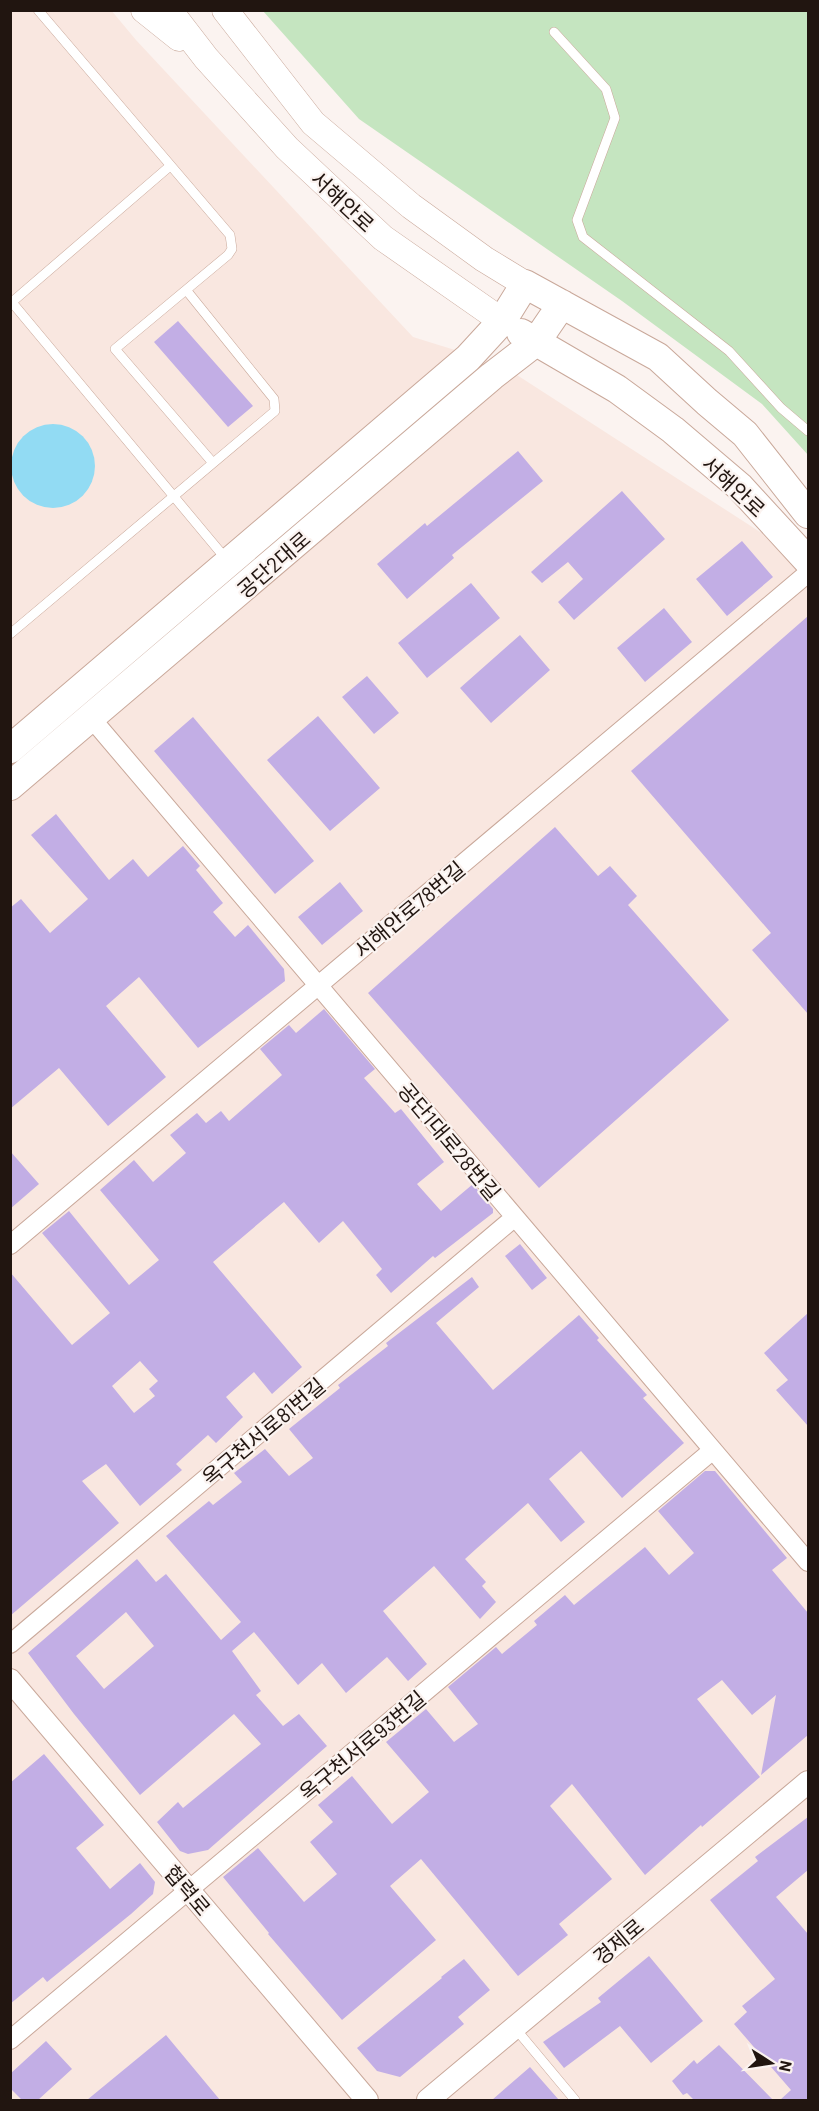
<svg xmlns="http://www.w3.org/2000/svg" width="819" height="2111" font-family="Barlow,'Noto Sans KR',sans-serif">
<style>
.built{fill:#f9e7e0}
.green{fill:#c5e5c0}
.water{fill:#92dbf3}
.building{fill:#c2aee5;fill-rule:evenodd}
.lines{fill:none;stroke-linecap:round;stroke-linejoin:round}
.service-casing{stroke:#c9a89a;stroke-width:10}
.minor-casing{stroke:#c9a89a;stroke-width:20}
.tertiary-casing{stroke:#c9a89a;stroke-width:24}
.secondary-casing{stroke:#c9a89a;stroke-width:27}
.primary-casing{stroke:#c9a89a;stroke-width:30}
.service{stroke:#fff;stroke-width:9}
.minor{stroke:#fff;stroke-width:18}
.tertiary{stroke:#fff;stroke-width:22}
.secondary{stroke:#fff;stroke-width:26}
.primary{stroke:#fff;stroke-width:28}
.labels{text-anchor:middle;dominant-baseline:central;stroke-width:4.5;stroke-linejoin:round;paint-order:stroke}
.street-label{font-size:21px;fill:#211510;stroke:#fbf3f0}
</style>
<rect width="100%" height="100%" fill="#fbf3f0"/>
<path class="built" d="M 111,10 L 136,40 L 413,337 L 500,364 L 808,563 L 808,2100 L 11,2100 L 10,11 Z"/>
<path class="green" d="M 263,11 L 808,11 L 808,455 L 762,404 L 622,301 L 359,119 Z"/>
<path class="water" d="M11 466a42 42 0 1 1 84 0a42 42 0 1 1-84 0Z"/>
<path class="building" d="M 178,321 L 253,406 L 228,427 L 154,342 Z
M 518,451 L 543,481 L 452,555 L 454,558 L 407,599 L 377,564 L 425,523 L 427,526 Z
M 622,491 L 665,539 L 574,620 L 558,602 L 583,579 L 568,562 L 542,583 L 531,572 Z
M 742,541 L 773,577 L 727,616 L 696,579 Z
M 471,583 L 500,618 L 427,678 L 398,643 Z
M 664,608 L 692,642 L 645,682 L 617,648 Z
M 808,616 L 808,1014 L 752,950 L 771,933 L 631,771 Z
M 520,635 L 550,670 L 491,723 L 460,688 Z
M 367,676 L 399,713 L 374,734 L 342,697 Z
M 318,716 L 380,788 L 330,831 L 267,760 Z
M 193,717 L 314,861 L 275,894 L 154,751 Z
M 56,814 L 109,880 L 133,859 L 148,877 L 183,846 L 200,866 L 196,870 L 223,903 L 213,912 L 235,937 L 248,925 L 284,969 L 285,981 L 198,1048 L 139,977 L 106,1006 L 166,1077 L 108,1126 L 59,1068 L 10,1109 L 10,908 L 21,899 L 50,933 L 88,899 L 31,835 Z
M 555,827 L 598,876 L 610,866 L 637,896 L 628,905 L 729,1020 L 539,1188 L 368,993 Z
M 340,882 L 363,911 L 322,945 L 298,917 Z
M 324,1009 L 375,1069 L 364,1078 L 395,1113 L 401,1109 L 444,1162 L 417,1184 L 441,1211 L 473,1184 L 493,1209 L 493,1213 L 435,1258 L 433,1256 L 391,1293 L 376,1275 L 382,1269 L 343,1221 L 319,1243 L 284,1202 L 213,1262 L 302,1367 L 272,1394 L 254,1372 L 226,1397 L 243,1417 L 216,1443 L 208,1435 L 176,1464 L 182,1470 L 140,1506 L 106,1464 L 82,1481 L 119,1523 L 10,1616 L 10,1272 L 72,1345 L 110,1313 L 42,1233 L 69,1211 L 129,1285 L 159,1260 L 100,1190 L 134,1160 L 153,1182 L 186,1153 L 170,1135 L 197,1113 L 206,1123 L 221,1111 L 229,1121 L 282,1075 L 260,1049 L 289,1025 L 296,1033 ZM 140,1361 L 158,1381 L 149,1389 L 155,1396 L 134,1413 L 112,1386 Z
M 10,1151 L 39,1184 L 10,1209 Z
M 520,1244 L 547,1278 L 532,1290 L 505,1256 Z
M 472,1277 L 479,1287 L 436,1323 L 493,1390 L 579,1315 L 599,1338 L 597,1340 L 647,1395 L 643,1398 L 684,1443 L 622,1498 L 581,1451 L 549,1479 L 585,1522 L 561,1542 L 528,1503 L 476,1549 L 465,1559 L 486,1582 L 482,1586 L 496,1602 L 480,1619 L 434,1566 L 383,1611 L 427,1664 L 408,1681 L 387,1657 L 346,1693 L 322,1663 L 298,1685 L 254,1632 L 232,1651 L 261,1691 L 256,1695 L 283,1726 L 299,1714 L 327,1746 L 208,1850 L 188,1854 L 180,1851 L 157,1822 L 178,1802 L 183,1808 L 261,1744 L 234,1714 L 140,1795 L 74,1714 L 28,1653 L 137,1559 L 156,1582 L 166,1574 L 221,1640 L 241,1622 L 166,1536 L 209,1501 L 213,1505 L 242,1482 L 234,1473 L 265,1449 L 289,1476 L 313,1458 L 289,1429 L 340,1388 L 338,1385 L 388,1346 L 386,1343 ZM 126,1612 L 154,1646 L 104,1689 L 76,1656 Z
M 808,1313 L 808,1426 L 776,1390 L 788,1380 L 764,1353 Z
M 705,1471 L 715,1471 L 787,1558 L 772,1570 L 808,1613 L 808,1735 L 761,1775 L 776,1695 L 752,1715 L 722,1680 L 697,1699 L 760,1777 L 702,1827 L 701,1825 L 645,1875 L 572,1784 L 550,1806 L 612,1879 L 559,1924 L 568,1935 L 518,1976 L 421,1859 L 390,1886 L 436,1940 L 342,2020 L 268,1934 L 269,1933 L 223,1877 L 258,1848 L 304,1902 L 337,1874 L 310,1842 L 333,1822 L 318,1805 L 352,1776 L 392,1824 L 429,1792 L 386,1742 L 426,1709 L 454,1742 L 478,1724 L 448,1687 L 496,1647 L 502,1654 L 537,1625 L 534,1621 L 565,1595 L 574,1605 L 645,1547 L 669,1575 L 694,1553 L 658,1511 Z
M 44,1754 L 104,1825 L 76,1848 L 110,1889 L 140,1863 L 155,1882 L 153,1894 L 131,1914 L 47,1982 L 43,1977 L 10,2004 L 10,1783 Z
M 808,1817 L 808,1870 L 776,1897 L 808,1934 L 808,2100 L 780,2100 L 791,2090 L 734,2024 L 747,2012 L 742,2006 L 775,1979 L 710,1900 L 758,1861 L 755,1857 Z
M 649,1956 L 703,2021 L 651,2063 L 620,2026 L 564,2068 L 543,2042 L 601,2002 L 598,1998 Z
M 464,1959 L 490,1990 L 458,2017 L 464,2024 L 400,2077 L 377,2071 L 357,2048 L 442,1978 L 441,1977 Z
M 166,2035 L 220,2100 L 87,2100 Z
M 46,2041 L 72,2069 L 38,2100 L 22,2100 L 10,2088 L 10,2074 Z
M 719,2045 L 773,2100 L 694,2100 L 687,2093 L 683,2095 L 672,2081 L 694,2060 L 697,2064 Z
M 530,2067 L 559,2100 L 492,2100 Z"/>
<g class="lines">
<defs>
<path id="service" d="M 38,10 L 230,235 L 232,249 L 228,255 L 115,349 L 213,463
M 554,32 L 606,89 L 615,118 L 577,220 L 583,237 L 729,351 L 781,408 L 808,431
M 10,300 L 226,559
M 12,302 L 170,166
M 10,634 L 275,411 L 274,399 L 187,291
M 515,2028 L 575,2100"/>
<path id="minor" d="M 92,719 L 808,1562
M 10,1245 L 808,573
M 10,1644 L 515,1217
M 10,2040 L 713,1450"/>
<path id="tertiary" d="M 10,1680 L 367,2100
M 428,2100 L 808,1782"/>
<path id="secondary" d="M 144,10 L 179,38
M 169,10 L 206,58 L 287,148 L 383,238 L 502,321
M 225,10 L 313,123 L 411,206 L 484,259 L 525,284"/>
<path id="primary" d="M 521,333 L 617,389 L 673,430 L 740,487 L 808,561
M 10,749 L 468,358 L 502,321 L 525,284 L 658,357 L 707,402 L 745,434 L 808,514
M 10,786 L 492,376 L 536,342 L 562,304"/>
</defs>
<use href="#service" class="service-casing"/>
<use href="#minor" class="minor-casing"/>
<use href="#tertiary" class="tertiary-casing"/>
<use href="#secondary" class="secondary-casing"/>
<use href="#primary" class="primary-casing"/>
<use href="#service" class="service"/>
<use href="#minor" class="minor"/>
<use href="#tertiary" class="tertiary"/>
<use href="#secondary" class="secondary"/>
<use href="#primary" class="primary"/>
</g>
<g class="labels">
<g class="street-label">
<text transform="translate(343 201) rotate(43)">서해안로</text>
<text transform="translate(734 486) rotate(43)">서해안로</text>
<text transform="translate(273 564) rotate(-41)">공단2대로</text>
<text transform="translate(409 909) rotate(-40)">서해안로78번길</text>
<text transform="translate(450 1141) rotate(50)">공단1대로28번길</text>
<text transform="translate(263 1431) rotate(-40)">옥구천서로81번길</text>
<text transform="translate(362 1745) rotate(-40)">옥구천서로93번길</text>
<text transform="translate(188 1890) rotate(50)">협력로</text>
<text transform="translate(618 1941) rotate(-40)">경제로</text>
</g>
</g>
<rect width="819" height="2111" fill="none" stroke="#211510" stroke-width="24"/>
<g transform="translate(771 2063) rotate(102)" stroke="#fbf3f0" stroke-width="4.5" paint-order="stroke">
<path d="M0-4.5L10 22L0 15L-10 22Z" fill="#211510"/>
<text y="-9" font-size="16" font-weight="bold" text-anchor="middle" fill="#211510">N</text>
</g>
</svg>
